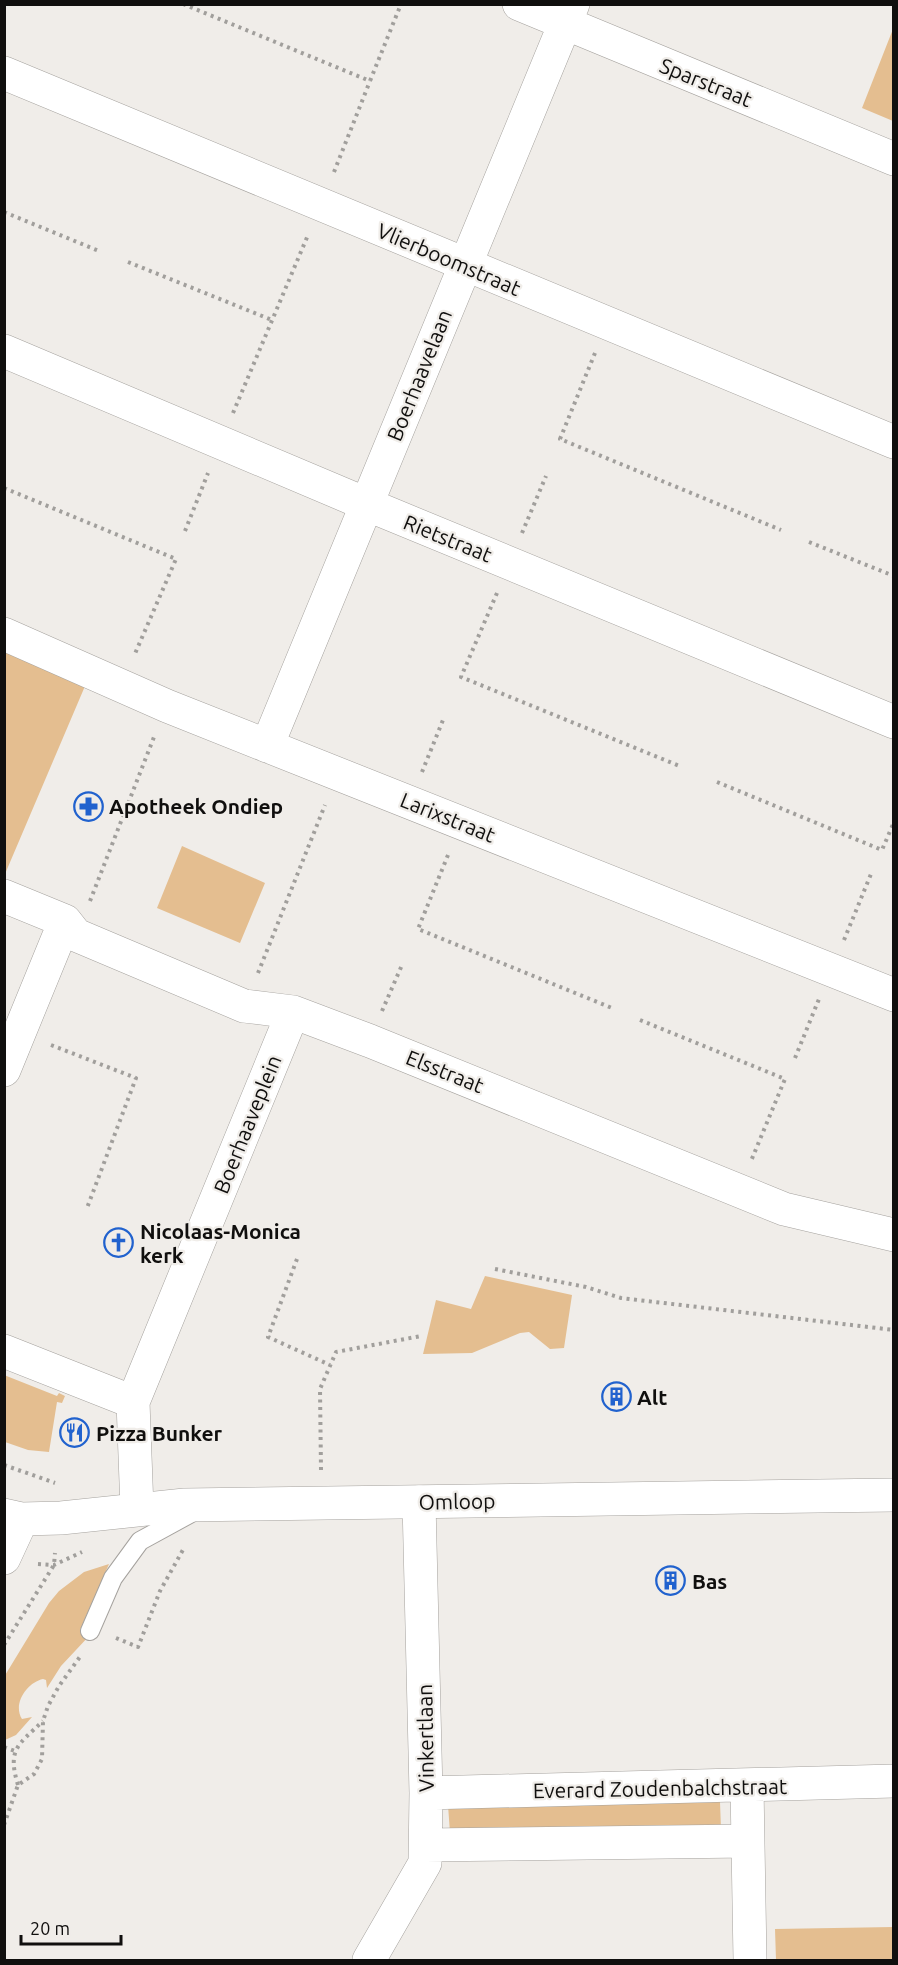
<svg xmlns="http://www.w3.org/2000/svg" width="898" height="1965" font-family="Ubuntu,sans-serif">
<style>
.green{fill:#e4be90}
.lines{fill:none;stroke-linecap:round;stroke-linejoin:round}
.service-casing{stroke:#a5a29e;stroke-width:20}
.minor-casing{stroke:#a5a29e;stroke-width:34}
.tertiary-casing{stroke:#a5a29e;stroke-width:34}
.path{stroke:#a19f9c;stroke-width:4;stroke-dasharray:3 4.5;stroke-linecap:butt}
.service{stroke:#fff;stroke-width:18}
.minor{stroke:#fff;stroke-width:33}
.tertiary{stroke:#fff;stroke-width:33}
.labels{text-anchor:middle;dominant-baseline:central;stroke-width:4.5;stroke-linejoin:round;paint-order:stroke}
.street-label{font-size:21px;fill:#100f0e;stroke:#f0ede9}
.poi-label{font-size:21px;font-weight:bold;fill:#100f0e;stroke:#f0ede9;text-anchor:start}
</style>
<rect width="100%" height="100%" fill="#f0ede9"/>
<path class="green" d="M 893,29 L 893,121 L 862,108 Z
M 5,634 L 91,672 L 5,874 Z
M 182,846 L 265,883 L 240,943 L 157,908 Z
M 485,1276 L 572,1295 L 564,1348 L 550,1349 L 529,1332 L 520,1333 L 472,1353 L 423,1354 L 436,1300 L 471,1309 Z
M 4,1375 L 57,1396 L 59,1393 L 65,1396 L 62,1403 L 57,1402 L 49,1452 L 28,1450 L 5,1442 Z
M 109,1564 L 80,1630 L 90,1635 L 61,1666 L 47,1688 L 46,1680 L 43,1679 C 28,1682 12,1703 22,1719 L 32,1717 L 16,1735 L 5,1740 L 4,1677 L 49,1603 L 59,1591 L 84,1572 Z
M 720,1802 L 721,1829 L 450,1833 L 448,1805 Z
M 893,1927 L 893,1960 L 776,1960 L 775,1929 Z"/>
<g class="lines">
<defs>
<path id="service" d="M 90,1631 L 113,1578 L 140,1541 L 195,1511"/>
<path id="minor" d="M 519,4 L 894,159
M 4,73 L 894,442
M 4,351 L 366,504 L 894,722
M 4,634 L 167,706 L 894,995
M 267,746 L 573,4
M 4,896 L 65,921 L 76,935 L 244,1006 L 293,1012 L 370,1041 L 784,1209 L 894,1235
M 4,1070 L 65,921
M 4,1351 L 133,1402
M 137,1509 L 133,1402 L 293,1012
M 747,1786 L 750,1960
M 426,1793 L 894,1781
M 426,1845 L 747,1841
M 369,1960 L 425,1863 L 426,1793 L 419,1502"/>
<path id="tertiary" d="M 4,1515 L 22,1519 L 61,1518 L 185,1505 L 894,1495
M 4,1558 L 22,1519"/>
</defs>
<use href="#service" class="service-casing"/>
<use href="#minor" class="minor-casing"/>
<use href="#tertiary" class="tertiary-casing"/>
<path class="path" d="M 183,4 L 370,81 L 401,4
M 334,172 L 370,81
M 4,212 L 99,251
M 128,262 L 272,320
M 595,353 L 560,439 L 781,530
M 233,413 L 308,235
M 4,488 L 176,559 L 134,656
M 185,531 L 208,473
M 522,533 L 546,476
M 809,542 L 894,576
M 497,593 L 461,677 L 682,767
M 422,772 L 443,720
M 717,782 L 882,850 L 894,822
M 448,855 L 418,929 L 612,1008
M 90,901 L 154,737
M 844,940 L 871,874
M 258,973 L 325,805
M 382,1011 L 402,965
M 640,1020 L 785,1079 L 751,1161
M 51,1045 L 136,1078 L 87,1208
M 795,1058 L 819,999
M 297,1259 L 268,1337 L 330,1365
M 495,1269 L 586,1287 L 621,1298 L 894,1330
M 4,1465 L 55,1483
M 321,1470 L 320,1389 L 336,1352 L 421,1336
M 38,1564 L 54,1565 L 82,1552
M 116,1638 L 138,1647 L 160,1591 L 184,1548
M 4,1645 L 54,1565 L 55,1553
M 4,1747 L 15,1751
M 18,1785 C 7,1749 18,1745 43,1721
M 4,1825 L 18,1785 L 34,1774 L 42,1759 L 43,1721 L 48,1706 L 59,1686 L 82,1654"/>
<use href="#service" class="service"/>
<use href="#minor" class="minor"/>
<use href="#tertiary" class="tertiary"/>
</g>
<defs>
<symbol id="pharmacy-ring" viewBox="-11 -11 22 22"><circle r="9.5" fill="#f0ede9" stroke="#2162ce" stroke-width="1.5"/><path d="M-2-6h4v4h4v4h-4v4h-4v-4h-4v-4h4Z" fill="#2162ce"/></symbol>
<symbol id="church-ring" viewBox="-11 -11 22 22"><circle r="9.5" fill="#f0ede9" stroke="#2162ce" stroke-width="1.5"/><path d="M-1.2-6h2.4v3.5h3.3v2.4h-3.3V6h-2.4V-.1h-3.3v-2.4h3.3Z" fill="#2162ce"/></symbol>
<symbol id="building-ring" viewBox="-11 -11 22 22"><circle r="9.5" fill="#f0ede9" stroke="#2162ce" stroke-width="1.5"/><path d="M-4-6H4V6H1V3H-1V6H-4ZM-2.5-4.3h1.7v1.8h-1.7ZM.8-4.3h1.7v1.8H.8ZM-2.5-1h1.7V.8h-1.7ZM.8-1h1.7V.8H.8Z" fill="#2162ce"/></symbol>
<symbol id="restaurant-ring" viewBox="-11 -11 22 22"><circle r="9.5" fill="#f0ede9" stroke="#2162ce" stroke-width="1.5"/><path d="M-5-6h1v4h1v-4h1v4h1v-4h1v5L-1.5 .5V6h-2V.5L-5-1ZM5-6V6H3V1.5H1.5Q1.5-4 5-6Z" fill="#2162ce"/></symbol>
</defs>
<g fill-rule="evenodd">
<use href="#pharmacy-ring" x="72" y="790" width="33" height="33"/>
<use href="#church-ring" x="102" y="1226" width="33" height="33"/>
<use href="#building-ring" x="600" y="1380" width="33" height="33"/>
<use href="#restaurant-ring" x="58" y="1416" width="33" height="33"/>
<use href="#building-ring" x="654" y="1564" width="33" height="33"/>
</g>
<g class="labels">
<g class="street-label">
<text transform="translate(706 82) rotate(22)">Sparstraat</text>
<text transform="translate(449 259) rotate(23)">Vlierboomstraat</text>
<text transform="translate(419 375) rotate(-68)">Boerhaavelaan</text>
<text transform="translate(448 538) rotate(22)">Rietstraat</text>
<text transform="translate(448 817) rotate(22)">Larixstraat</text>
<text transform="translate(445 1071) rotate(22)">Elsstraat</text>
<text transform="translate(247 1124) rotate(-68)">Boerhaaveplein</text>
<text transform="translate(457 1501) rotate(-1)">Omloop</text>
<text transform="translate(425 1738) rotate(-91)">Vinkertlaan</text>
<text transform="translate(660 1788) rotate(-1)">Everard Zoudenbalchstraat</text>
</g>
<g class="poi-label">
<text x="109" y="806">Apotheek Ondiep</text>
<text x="140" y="1231">Nicolaas-Monica<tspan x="140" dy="24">kerk</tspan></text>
<text x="637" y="1397">Alt</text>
<text x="96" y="1433">Pizza Bunker</text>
<text x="692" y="1581">Bas</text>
</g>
</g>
<rect width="898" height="1965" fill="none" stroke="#100f0e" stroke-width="12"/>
<path d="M21 1935v9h100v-9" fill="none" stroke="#100f0e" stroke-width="3"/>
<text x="30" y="1935" font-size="18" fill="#100f0e" stroke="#f0ede9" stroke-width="4.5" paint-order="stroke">20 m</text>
</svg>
